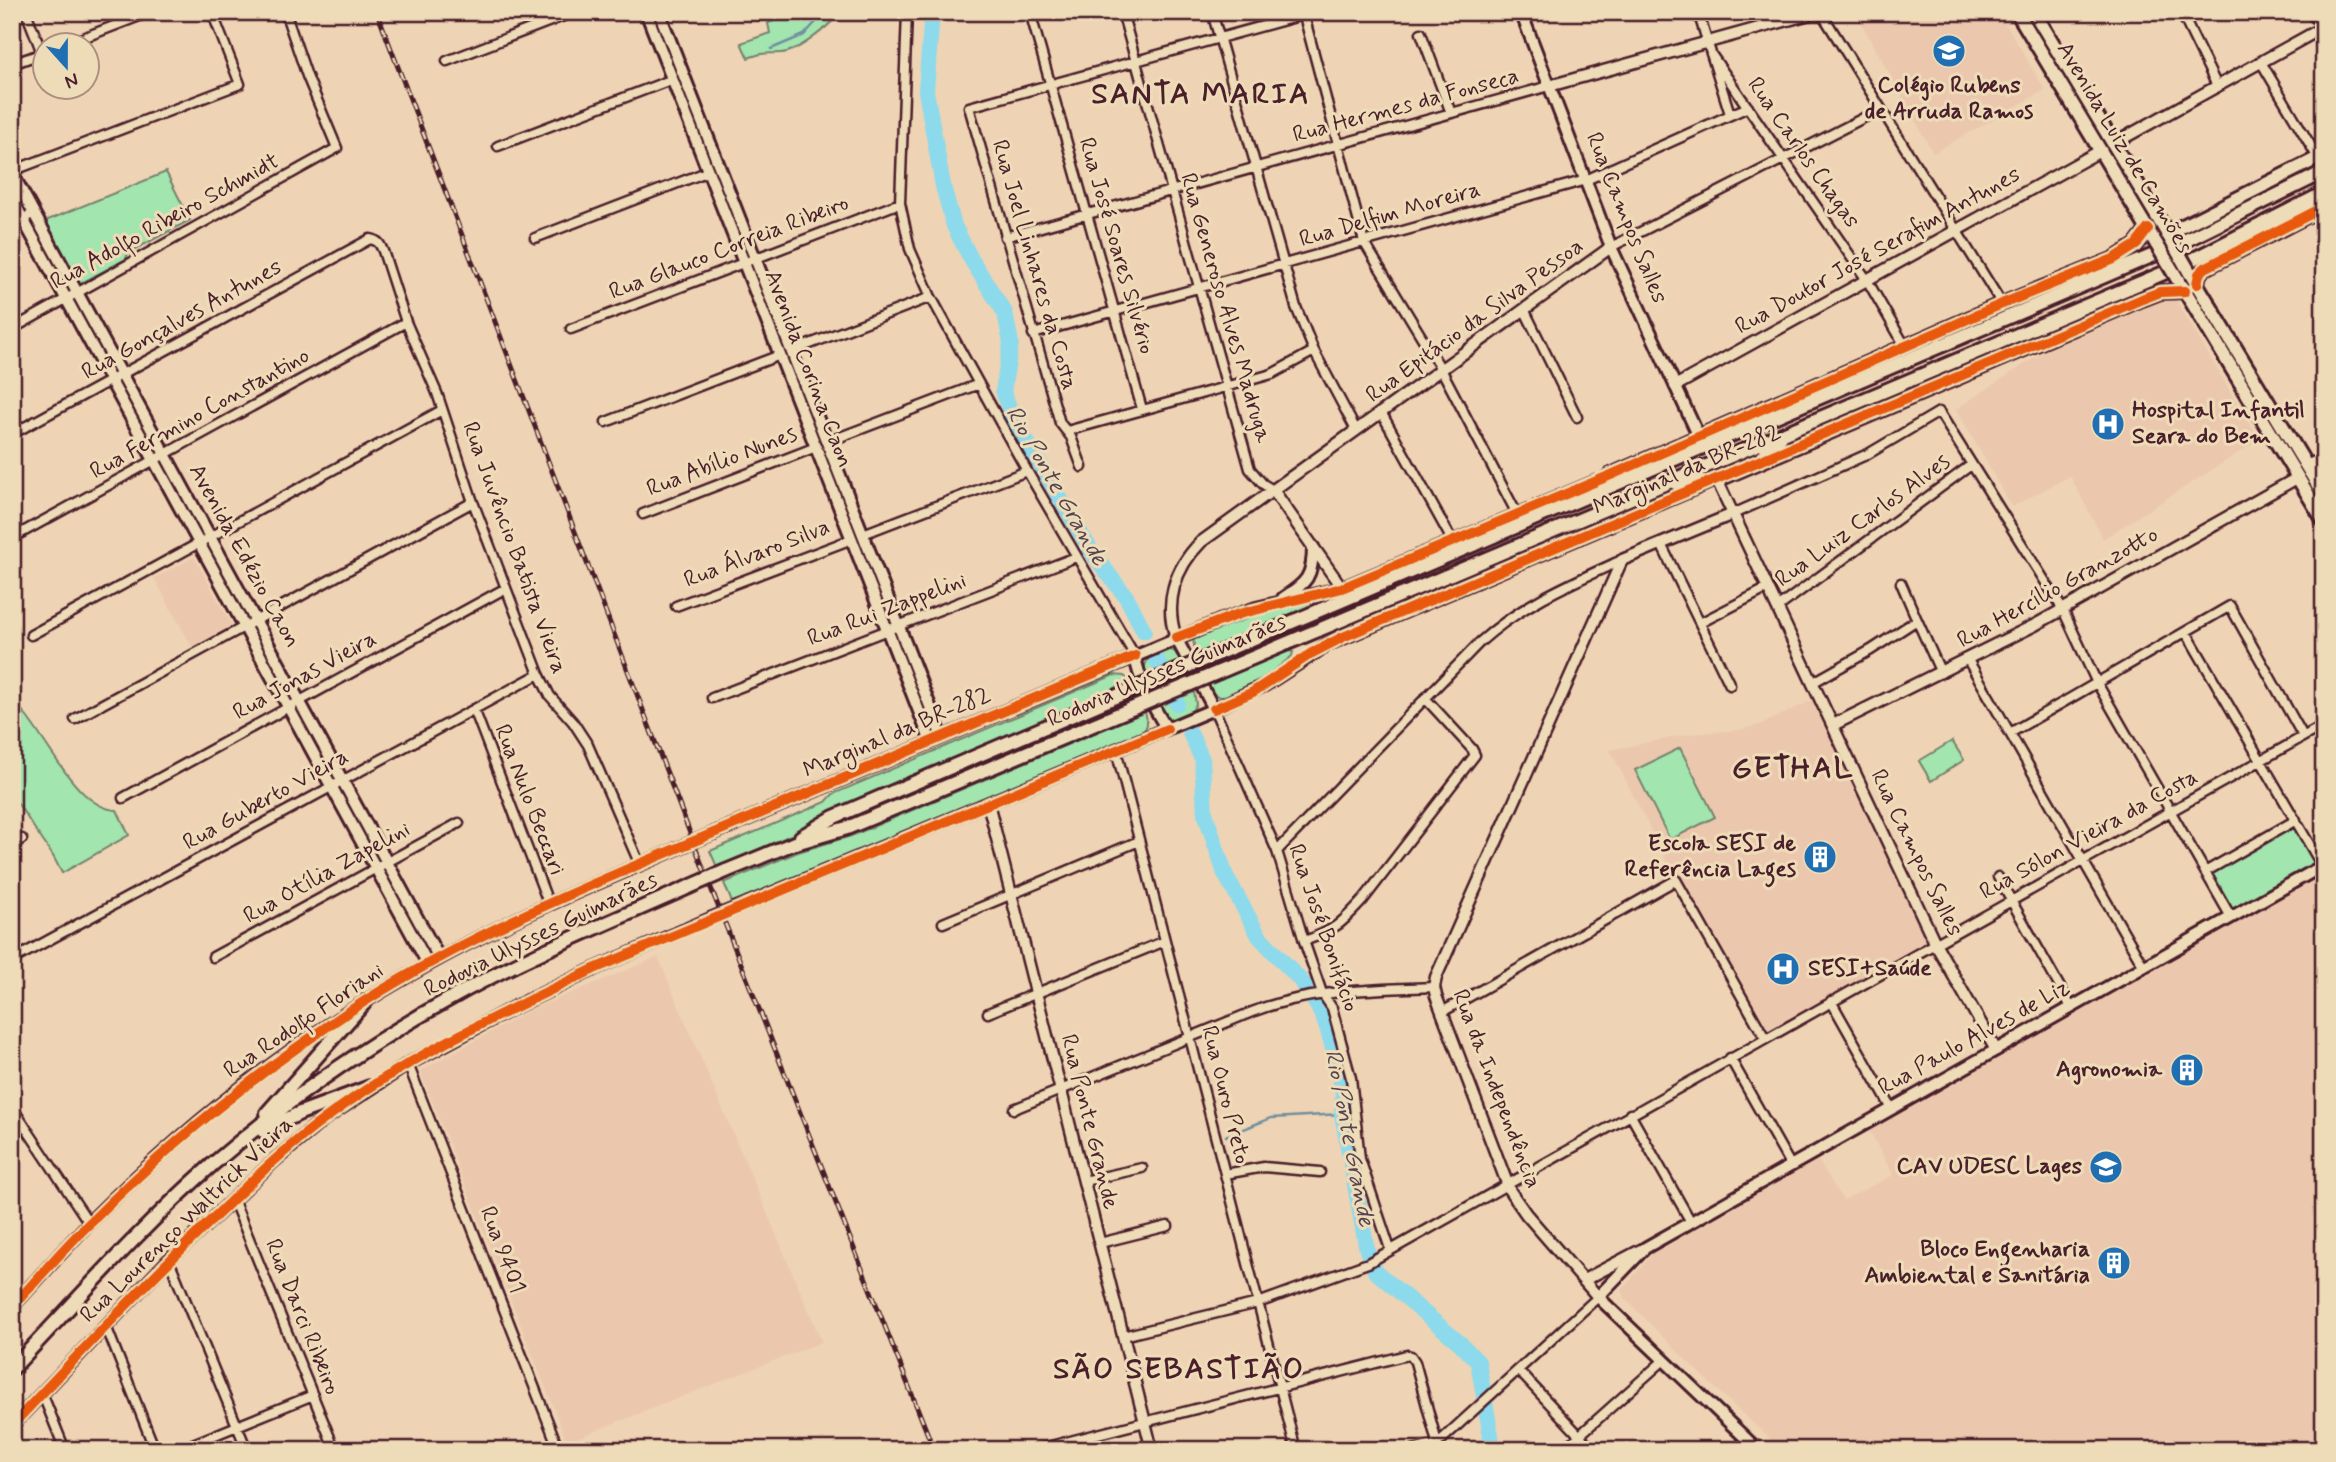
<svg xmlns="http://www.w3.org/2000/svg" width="2336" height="1462" font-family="Mynerve,sans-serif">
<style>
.built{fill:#ebc8ad}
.green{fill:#a2e5af;stroke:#76826d;stroke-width:2}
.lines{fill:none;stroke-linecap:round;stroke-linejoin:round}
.stream{stroke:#728f9e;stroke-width:2.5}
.river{stroke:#8cdaeb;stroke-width:16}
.minor-casing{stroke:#4a1f2b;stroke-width:13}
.tertiary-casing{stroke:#4a1f2b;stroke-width:15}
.secondary-casing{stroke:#4a1f2b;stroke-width:16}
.primary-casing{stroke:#4a1f2b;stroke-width:18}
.trunk-casing{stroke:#4a1f2b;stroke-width:18}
.minor{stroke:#eedbb8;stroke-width:8}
.tertiary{stroke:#eedbb8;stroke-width:10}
.secondary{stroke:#eedbb8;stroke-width:10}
.primary{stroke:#eedbb8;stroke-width:12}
.trunk{stroke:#eedbb8;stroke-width:12}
.rail-casing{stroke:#4a1f2b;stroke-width:5}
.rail{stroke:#eedbb8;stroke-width:2.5;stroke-dasharray:8;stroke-linecap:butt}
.secondary-bridge-casing{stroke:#4a1f2b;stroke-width:16;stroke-linecap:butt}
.primary-bridge-casing{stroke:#4a1f2b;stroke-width:18;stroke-linecap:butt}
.trunk-bridge-casing{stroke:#4a1f2b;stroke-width:18;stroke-linecap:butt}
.secondary-bridge{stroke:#eedbb8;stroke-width:10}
.primary-bridge{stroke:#eedbb8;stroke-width:12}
.trunk-bridge{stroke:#eedbb8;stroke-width:12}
.cycleway-casing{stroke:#eedbb8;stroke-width:15}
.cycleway{stroke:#e8590c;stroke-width:10}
.labels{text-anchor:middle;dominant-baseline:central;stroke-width:6;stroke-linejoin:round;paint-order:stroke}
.poi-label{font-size:23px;font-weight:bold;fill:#4a1f2b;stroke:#eedbb8;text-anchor:end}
.street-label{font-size:23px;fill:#4a1f2b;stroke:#eedbb8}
.water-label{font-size:24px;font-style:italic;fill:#574451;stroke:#eedbb8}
.district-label{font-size:30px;font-weight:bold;letter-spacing:2px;fill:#4a1f2b;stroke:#eedbb8}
</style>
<rect width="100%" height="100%" fill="#eed4b4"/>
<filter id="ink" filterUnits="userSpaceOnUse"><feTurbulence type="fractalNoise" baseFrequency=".0143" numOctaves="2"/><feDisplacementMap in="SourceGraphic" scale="14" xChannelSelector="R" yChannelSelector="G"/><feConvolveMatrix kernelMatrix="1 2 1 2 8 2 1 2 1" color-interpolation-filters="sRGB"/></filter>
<g filter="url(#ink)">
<path class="built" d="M 1855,12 L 1999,12 L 2045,90 L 1933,153 Z
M 2170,295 L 2175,298 L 2259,440 L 2103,539 L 2070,476 L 2012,507 L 1956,409 L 2077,330 Z
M 194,557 L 232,625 L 192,647 L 154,578 Z
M 1819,697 L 1935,943 L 1765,1038 L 1676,880 L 1610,750 L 1690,734 L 1739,730 L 1762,724 Z
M 2324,873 L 2324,1450 L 1782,1450 L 1704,1378 L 1625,1299 L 1622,1290 L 1653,1253 L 1818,1160 L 1843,1200 L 1893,1175 L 1869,1130 Z
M 658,957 L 822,1342 L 567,1442 L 420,1071 L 530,1010 Z"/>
<path class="green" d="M 796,12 L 841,12 C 829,26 799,52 781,53 C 765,54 765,52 748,58 L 741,43 L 770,33 L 768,23 Z
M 166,172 L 190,220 L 128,253 L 126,259 L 78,285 L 43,222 Z
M 1313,602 L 1317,603 L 1315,607 L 1199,654 L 1195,653 L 1193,638 L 1244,618 Z
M 1164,649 L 1174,651 L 1182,663 L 1147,678 L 1144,670 C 1146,658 1153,653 1164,649 Z
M 1289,651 L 1293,652 L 1292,656 C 1272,672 1248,692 1223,698 L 1213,694 L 1208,685 Z
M 1114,675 L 1124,676 L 1133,684 L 828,814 L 791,835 L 717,867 L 710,851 L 826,802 L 833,794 Z
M 1194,692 L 1196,704 C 1191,716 1180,721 1167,719 L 1160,706 Z
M 12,697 C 22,710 32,723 41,737 C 58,761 84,809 117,810 L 129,835 L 62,873 L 53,856 L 12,795 Z
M 1145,712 C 1148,722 1149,728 1139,734 L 733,905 L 724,883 L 798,852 L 851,836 Z
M 1952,741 L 1964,760 L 1931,781 L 1919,761 Z
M 1680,748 L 1715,817 L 1670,840 L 1635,770 Z
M 2296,820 L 2322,866 L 2231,917 L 2205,872 Z"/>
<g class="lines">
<path class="stream" d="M 771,49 L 804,35 L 825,12
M 1226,1136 L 1271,1118 L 1342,1114"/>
<path class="river" d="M 932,12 L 926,91 L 943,186 L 954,226 L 971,259 L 1005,313 L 1011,343 L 1003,391 L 1013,418 L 1093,554 L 1127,598 L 1144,631
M 1157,660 L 1177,703
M 1190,733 L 1202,759 L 1205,813 L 1225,874 L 1259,936 L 1302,982 L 1318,1007 L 1327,1027 L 1338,1066 L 1343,1094 L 1342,1114 L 1367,1250 L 1375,1271 L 1461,1344 L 1478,1362 L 1492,1442 L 1491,1450"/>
<defs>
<path id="minor" d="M 26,12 L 42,53
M 907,12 L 900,203 L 910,249 L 931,297 L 1027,471 L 1135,656
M 1030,12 L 1142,409
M 1122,12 L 1250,469 L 1263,484 L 1273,490
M 1212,12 L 1296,307 L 1314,351 L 1356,430
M 1303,12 L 1364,242 L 1441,369 L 1517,514
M 1698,12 L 1730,114
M 1821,12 L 2002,304
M 2181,12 L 2217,86
M 2309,12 L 2324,27
M 1421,33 L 1451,113
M 62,46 L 150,12
M 1711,54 L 1867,280 L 1905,346
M 447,61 L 574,12
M 2261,62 L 2318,158
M 12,64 L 46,52
M 498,146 L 673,79
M 12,171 L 240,84 L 212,12
M 12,225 L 34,213
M 1005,237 L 1549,86
M 535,238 L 709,171
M 1611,247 L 1881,109
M 1524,309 L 1577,417
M 12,329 L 337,148 L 307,76 L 285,12
M 571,329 L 900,203
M 1033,334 L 1586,180 L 1748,107
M 792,351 L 931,297
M 1381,412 L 1453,542
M 606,422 L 780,355
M 1067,431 L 1272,374 L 1314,351
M 12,434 L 370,239 C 378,240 380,244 383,251 L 406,322 L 437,393 L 473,502 L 539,674 L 550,696 L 573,722 L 588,745 L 640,865
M 827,442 L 979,384
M 1082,467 L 1071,437 L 1060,423 L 969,107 L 1314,12
M 643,514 L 816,447
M 1733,514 L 1868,454 L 1939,412 L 2063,610 L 2097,683 L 2231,917
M 863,534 L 1027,471
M 12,538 L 406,322
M 1661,544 L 1730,685
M 1901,583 L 1917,620
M 676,606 L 852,539
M 1777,608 L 1971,465
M 1700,623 L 1768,588
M 2186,632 L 2322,866
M 31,635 L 442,410
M 1968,660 L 2144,967
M 1812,683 L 1871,650 L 1917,620 L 1941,673
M 712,698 L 1076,557
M 474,709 L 549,905
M 1214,709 L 1277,851 L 1304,941 L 1322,993 L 1332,1008 L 1351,1078 L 1360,1159 L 1390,1249
M 75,719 L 473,502
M 2010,733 L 2230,606 L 2303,736
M 1116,750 L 1296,1450
M 123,798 L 506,588
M 12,845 L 22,839
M 1277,851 L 1480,642 C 1524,603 1569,584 1622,560
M 2205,872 L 2296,820
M 1998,877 L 2071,1007
M 943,923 L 1139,841
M 1304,941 C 1334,931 1342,923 1363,900 L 1475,755 L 1472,749 L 1425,698
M 213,957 L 459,823
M 12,960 L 539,674
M 1831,1001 L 1892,1109
M 1442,1012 L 1676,880 L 1765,1038
M 988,1013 L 1165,941
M 1730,1058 L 1791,1166
M 408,1064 L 559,1450
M 12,1107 L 89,1223
M 1014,1109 L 1252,1012 C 1310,989 1372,990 1434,987
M 1630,1114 L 1691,1222
M 1225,1174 L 1264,1167 L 1320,1172
M 1084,1181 L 1142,1168
M 233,1199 L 335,1450
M 1100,1243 L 1168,1226
M 169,1260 L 247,1450
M 106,1326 L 155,1450
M 1123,1336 L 1258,1303 L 1368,1263 L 2324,725
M 1518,1370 L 1593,1450
M 42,1393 L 65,1450
M 178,1450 L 313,1395
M 1035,1450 L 1407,1355 L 1411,1356 L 1415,1362 L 1439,1450
M 1413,1450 L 1437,1444 L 1598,1297
M 1563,1450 L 1664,1360"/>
<path id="tertiary" d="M 1549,86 L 1817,12
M 2113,144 L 2324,27
M 1675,386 L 2100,151
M 2306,466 L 2324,458
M 1717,480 L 1935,943 L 1996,1050
M 1273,490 L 1342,588
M 1176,638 C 1164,603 1174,569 1201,542 L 1611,247
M 1833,725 L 2035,625 L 2297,478
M 988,803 L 1152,1450
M 1584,1280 L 1641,1250
M 1598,1297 L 1526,1214 L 1510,1191 L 1436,996 L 1434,987 L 1436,977 L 1622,560 L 1733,514"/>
<path id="secondary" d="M 646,12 L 931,742
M 659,12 L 942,737
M 1521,12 L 1611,247 L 1699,437
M 12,173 L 439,958
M 12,199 L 428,964
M 1283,598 C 1307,583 1313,576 1313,547
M 1176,638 L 1214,709
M 1135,656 C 1139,681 1153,707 1167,729
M 714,833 L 1222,620 L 1256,608 L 1342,588 L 1597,481
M 749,903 L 1214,709 L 1265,685 L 1327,645 L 1711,482
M 12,1307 C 38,1279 64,1249 91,1221 C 191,1121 306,1031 431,963 C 509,919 594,885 676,849
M 12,1425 L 169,1260 L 275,1160 L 324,1119 L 408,1064 L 511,1009 L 594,969 L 710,919
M 1758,1450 L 1598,1297 L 1645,1248 L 2324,865"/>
<path id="primary" d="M 2017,12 L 2157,245
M 2034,12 L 2170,238
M 2167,234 L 2324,155
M 2190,273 L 2324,495
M 2197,284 L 2199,274 L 2205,268 L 2324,207
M 2182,286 L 2324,521
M 1611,475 L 2002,304 L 2114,259 L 2136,245 L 2148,229
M 1717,480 L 2142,299 L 2160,292 L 2185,291"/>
<path id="trunk" d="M 1734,422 L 1764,416
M 1758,462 L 1781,437
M 1675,483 L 1717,480
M 1591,489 L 1611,475
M 1212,656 L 2168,249 L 2324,172
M 1219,672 L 2178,267 L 2324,193
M 801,837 L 834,817 L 1136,688
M 726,871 L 792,844 L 847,828 L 1143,704
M 267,1113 L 366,1001
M 263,1131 L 300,1113 L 370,1087
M 12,1369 C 78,1299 141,1227 213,1164 C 286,1101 368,1044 453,997 C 528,955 610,922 689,887"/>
</defs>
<use href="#minor" class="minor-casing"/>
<use href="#tertiary" class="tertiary-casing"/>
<use href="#secondary" class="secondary-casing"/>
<use href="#primary" class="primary-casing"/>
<use href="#trunk" class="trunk-casing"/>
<use href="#minor" class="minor"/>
<use href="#tertiary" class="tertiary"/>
<use href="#secondary" class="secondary"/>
<use href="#primary" class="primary"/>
<use href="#trunk" class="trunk"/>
<defs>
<path id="rail" d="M 377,12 L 707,878 L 934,1450"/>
</defs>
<use href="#rail" class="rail-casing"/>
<use href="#rail" class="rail"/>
<defs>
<path id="secondary-bridge" d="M 676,849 L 714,833
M 710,919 L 749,903"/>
<path id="primary-bridge" d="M 2170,238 L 2190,273
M 2157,245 L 2178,280"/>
<path id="trunk-bridge" d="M 1136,688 L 1212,656
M 1143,704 L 1219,672
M 689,887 L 726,871"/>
</defs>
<use href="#secondary-bridge" class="secondary-bridge-casing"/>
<use href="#primary-bridge" class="primary-bridge-casing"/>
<use href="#trunk-bridge" class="trunk-bridge-casing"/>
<use href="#secondary-bridge" class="secondary-bridge"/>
<use href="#primary-bridge" class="primary-bridge"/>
<use href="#trunk-bridge" class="trunk-bridge"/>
<defs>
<path id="cycleway" d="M 2197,284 L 2199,274 L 2205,268 L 2324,207
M 1176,638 L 1239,614 L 1342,588 L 1611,475 L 2002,304 L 2114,259 L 2136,245 L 2148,229
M 1214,709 L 1253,692 L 1312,653 L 1343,637 L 2142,299 L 2160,292 L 2185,291
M 12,1307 C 39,1278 64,1247 93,1220 C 176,1137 267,1065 365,1001 C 474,932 597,882 716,832 C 856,773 996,715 1135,656
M 12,1425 C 81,1352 150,1278 223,1209 C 256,1177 289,1145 326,1118 C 408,1056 503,1013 594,969 L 1167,729"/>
</defs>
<use href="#cycleway" class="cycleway-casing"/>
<use href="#cycleway" class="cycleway"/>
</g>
</g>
<defs>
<symbol id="school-disc" viewBox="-11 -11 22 22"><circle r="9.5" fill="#1f6fb2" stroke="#eedbb8"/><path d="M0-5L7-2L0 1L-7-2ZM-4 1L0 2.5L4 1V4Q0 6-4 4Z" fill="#fff"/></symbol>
<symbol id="hospital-disc" viewBox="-11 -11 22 22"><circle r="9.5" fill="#1f6fb2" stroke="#eedbb8"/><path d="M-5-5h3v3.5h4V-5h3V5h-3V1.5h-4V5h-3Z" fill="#fff"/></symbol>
<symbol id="building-disc" viewBox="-11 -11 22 22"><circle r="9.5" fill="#1f6fb2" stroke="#eedbb8"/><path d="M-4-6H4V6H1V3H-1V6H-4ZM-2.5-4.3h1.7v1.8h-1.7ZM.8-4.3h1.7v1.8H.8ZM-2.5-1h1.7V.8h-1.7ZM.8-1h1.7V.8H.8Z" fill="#fff"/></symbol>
<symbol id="university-disc" viewBox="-11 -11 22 22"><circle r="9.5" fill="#1f6fb2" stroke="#eedbb8"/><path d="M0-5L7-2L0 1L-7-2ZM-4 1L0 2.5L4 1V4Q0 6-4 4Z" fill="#fff"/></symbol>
</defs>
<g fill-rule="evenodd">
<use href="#school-disc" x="1930" y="32" width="38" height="38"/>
<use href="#hospital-disc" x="2089" y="405" width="38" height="38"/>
<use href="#building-disc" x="1801" y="838" width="38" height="38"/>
<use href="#hospital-disc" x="1764" y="950" width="38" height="38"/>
<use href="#building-disc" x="2168" y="1051" width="38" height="38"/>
<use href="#university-disc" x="2087" y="1148" width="38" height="38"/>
<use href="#building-disc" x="2095" y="1244" width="38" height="38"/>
</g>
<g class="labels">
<g class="poi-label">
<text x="1949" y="86" text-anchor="middle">Colégio Rubens<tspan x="1949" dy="26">de Arruda Ramos</tspan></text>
<text x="2132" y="411" text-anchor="start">Hospital Infantil<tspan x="2132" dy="26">Seara do Bem</tspan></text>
<text x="1796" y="844">Escola SESI de<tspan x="1796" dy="26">Referência Lages</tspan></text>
<text x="1808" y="969" text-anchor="start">SESI+Saúde</text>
<text x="2162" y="1070">Agronomia</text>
<text x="2082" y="1167">CAV UDESC Lages</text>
<text x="2090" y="1250">Bloco Engenharia<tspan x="2090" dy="26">Ambiental e Sanitária</tspan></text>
</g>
<g class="street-label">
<text transform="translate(1406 106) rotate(-15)">Rua Hermes da Fonseca</text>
<text transform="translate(2124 148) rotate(59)">Avenida Luiz de Camões</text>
<text transform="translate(1803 153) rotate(55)">Rua Carlos Chagas</text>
<text transform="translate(1390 215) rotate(-16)">Rua Delfim Moreira</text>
<text transform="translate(1626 218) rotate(68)">Rua Campos Salles</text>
<text transform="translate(165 222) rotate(-29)">Rua Adolfo Ribeiro Schmidt</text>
<text transform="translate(1116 246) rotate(74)">Rua José Soares Silvério</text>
<text transform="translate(729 248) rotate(-21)">Rua Glauco Correia Ribeiro</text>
<text transform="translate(1878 251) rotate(-29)">Rua Doutor José Serafim Antunes</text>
<text transform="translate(1034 265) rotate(74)">Rua Joel Linhares da Costa</text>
<text transform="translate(1225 308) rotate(74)">Rua Generoso Alves Madruga</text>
<text transform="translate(182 320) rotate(-29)">Rua Gonçalves Antunes</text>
<text transform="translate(1475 321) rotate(-36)">Rua Epitácio da Silva Pessoa</text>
<text transform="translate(808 369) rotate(69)">Avenida Corina Caon</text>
<text transform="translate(200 414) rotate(-29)">Rua Fermino Constantino</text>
<text transform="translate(722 462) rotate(-21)">Rua Abílio Nunes</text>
<text transform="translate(1687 470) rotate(-23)">Marginal da BR-282</text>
<text transform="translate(1863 521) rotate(-36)">Rua Luiz Carlos Alves</text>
<text transform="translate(514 548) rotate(70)">Rua Juvêncio Batista Vieira</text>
<text transform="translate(757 554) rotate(-21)">Rua Álvaro Silva</text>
<text transform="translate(244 556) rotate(61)">Avenida Edézio Caon</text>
<text transform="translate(2058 588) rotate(-29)">Rua Hercílio Granzotto</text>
<text transform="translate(887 610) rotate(-21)">Rua Rui Zappelini</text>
<text transform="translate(1167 671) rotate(-23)">Rodovia Ulysses Guimarães</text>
<text transform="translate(305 676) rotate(-29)">Rua Jonas Vieira</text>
<text transform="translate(897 733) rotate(-23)">Marginal da BR-282</text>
<text transform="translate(266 800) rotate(-29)">Rua Guberto Vieira</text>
<text transform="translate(529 800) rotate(69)">Rua Nulo Beccari</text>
<text transform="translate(2089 835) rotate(-29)">Rua Sólon Vieira da Costa</text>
<text transform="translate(1916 853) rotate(64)">Rua Campos Salles</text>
<text transform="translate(327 873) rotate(-29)">Rua Otília Zapelini</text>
<text transform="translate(1323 928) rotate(71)">Rua José Bonifácio</text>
<text transform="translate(541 935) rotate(-26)">Rodovia Ulysses Guimarães</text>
<text transform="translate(304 1021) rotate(-34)">Rua Rodolfo Floriani</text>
<text transform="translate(1974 1038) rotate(-29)">Rua Paulo Alves de Liz</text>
<text transform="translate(1496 1089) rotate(69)">Rua da Independência</text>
<text transform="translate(1225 1095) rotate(76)">Rua Ouro Preto</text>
<text transform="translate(1089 1122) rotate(76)">Rua Ponte Grande</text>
<text transform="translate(187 1220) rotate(-44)">Rua Lourenço Waltrick Vieira</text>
<text transform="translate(502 1250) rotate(69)">Rua 9401</text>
<text transform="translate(302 1317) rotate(68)">Rua Darci Ribeiro</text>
</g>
<g class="water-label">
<text transform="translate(1056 486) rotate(60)">Rio Ponte Grande</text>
<text transform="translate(1349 1138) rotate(79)">Rio Ponte Grande</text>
</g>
<g class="district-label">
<text x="1201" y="94">SANTA MARIA</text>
<text x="1793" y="768">GETHAL</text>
<text x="1179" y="1369">SÃO SEBASTIÃO</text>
</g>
</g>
<rect width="2336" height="1462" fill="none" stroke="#eedbb8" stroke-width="42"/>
<rect x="21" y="21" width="2294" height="1420" fill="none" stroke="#4a1f2b" stroke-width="2.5" filter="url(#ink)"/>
<g transform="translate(66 66) rotate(159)"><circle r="33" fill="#eedbb8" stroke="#ac9080" stroke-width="2"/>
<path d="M0-5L12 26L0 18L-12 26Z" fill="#1f6fb2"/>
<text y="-10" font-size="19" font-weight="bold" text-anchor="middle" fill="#4a1f2b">N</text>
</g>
</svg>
